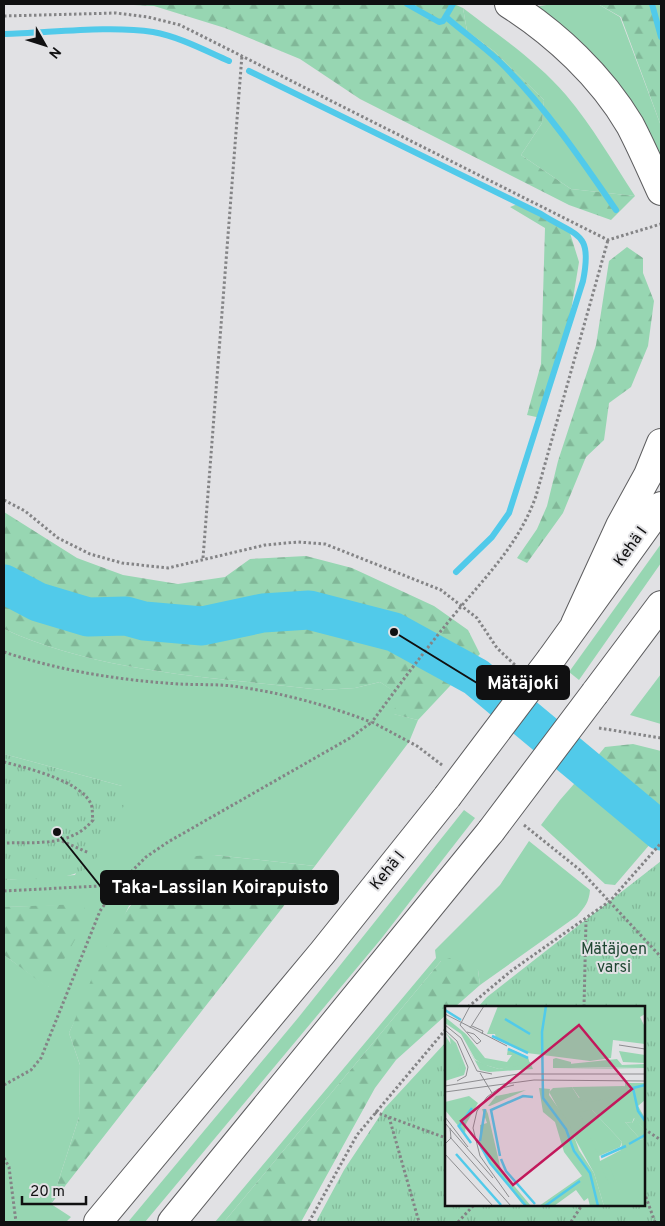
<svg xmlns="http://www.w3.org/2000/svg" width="665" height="1226" font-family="Overpass,sans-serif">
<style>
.green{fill:#97d6b2}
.forest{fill:url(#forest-firs)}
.park{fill:url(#park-tufts)}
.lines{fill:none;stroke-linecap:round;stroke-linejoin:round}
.stream{stroke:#51caea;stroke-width:6}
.river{stroke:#51caea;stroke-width:39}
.highway-casing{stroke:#5d5d5f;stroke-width:30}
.path{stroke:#848486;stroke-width:3;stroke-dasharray:2.5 2.5;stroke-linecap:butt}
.highway{stroke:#fff;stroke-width:28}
.highway-bridge-casing{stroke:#5d5d5f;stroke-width:30;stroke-linecap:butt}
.highway-bridge{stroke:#fff;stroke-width:28}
.labels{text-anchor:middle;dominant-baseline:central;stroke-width:4;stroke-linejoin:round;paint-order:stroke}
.street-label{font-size:16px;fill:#101011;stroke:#e1e1e4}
.park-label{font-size:16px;fill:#1f4632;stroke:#e1e1e4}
.inset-river{fill:none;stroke:#51caea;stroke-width:2.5}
.inset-road{fill:none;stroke:#8d8d90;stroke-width:1}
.view{fill:#c2185b;fill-opacity:0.15;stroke:#c2185b;stroke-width:2.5}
.inset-edge{fill:none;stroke:#101011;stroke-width:2.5}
.leader{fill:none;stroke:#101011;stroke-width:2}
.callout-dot{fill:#101011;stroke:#e1e1e4;stroke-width:2}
.callout{fill:#101011;stroke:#101011;stroke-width:2}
.callout-label{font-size:18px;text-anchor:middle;font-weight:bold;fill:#fff}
</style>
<defs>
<pattern id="forest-firs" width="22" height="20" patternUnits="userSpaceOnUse" patternTransform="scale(1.25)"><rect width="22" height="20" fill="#97d6b2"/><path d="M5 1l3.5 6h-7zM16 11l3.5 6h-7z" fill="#81b798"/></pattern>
<pattern id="park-tufts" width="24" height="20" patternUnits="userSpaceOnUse" patternTransform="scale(1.25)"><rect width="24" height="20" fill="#97d6b2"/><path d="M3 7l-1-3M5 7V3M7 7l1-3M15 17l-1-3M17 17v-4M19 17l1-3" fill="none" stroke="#81b798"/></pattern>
</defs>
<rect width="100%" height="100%" fill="#e1e1e4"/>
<path class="green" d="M 553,4 L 598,4 L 620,17 L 661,126 L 661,162 L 533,7 Z
M 463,8 C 498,35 537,61 566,95 C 592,126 613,162 635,196 L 571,189 L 521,155 L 542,123 L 544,100 L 495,52 L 467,31 Z
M 661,544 L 661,563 L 579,680 L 569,672 Z
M 4,629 C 103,674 215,677 322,690 L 355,688 L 380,682 L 400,695 L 394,714 L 418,720 L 409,742 L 315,866 L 214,855 L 129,906 L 69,1033 L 80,1065 L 79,1117 L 51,1204 L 71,1217 L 66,1222 L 4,1222 L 4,955 L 48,987 L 84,905 L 4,907 L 4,880 L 75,875 L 122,786 L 4,754 Z
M 661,674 L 661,724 L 630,715 Z
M 581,776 L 657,836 L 615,885 L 605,884 L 541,825 L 560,800 Z
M 464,810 L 475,818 L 381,939 L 145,1222 L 128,1222 L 298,1018 Z
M 529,841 L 590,890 C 589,902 585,907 577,916 L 480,985 L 478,970 L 441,961 L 224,1222 L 215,1222 L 436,958 L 435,950 L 500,885 Z"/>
<path class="forest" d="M 113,4 L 454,4 L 463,8 L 467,31 L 495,52 L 544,100 L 542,123 L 521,155 L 571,189 L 635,196 L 611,220 L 569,205 L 360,99 L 300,59 L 225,28 L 154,6 Z
M 598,4 L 661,4 L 661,126 L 621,17 Z
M 520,203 L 570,233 L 579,262 L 570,317 L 541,418 L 527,415 L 541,364 L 545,228 L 510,207 Z
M 627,247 L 643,258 L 643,273 L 654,301 L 648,346 L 631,387 L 609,403 L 604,440 L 586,457 L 563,513 L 527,563 L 517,558 L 537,529 L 547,506 L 558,461 L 596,345 L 609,261 Z
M 4,512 L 77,558 L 123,575 L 178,584 L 225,577 L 250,559 L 306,556 L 352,568 L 434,606 L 468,630 L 480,654 L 418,720 L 393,714 L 399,695 L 380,682 L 355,688 L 322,690 C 215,677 103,674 4,629 Z
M 633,744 L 661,751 L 661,808 L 595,759 L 605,747 Z
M 214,855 L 315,866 L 51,1204 L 79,1117 L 80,1065 L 69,1033 C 96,973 123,880 191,857 C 198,855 207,856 214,855 Z
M 84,904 L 86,920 L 48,988 L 4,955 L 4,907 Z
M 453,957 L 473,961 L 478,970 L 480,985 L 455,1007 L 446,1007 L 446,1015 L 396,1060 L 375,1088 L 301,1222 L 224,1222 L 441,961 Z"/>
<path class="park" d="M 4,754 L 122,786 L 127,800 L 93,864 C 70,883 32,878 4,880 Z
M 661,861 L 661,1222 L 316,1222 L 344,1170 L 385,1108 L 446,1042 L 446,1205 L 644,1205 L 644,1007 L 478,1007 L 487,997 Z"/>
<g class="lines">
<path class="stream" d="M 407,4 L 439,22 L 443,21 L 453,4
M 652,4 L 661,37
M 446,17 C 464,33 485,47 502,64 C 546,108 581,159 616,210
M 4,34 C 49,33 110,25 153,32 C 180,37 204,50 229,61
M 249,71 L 541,214 C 577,237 593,231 583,281 L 509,513 L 492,537 L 456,572
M 650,822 L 661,808"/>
<path class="river" d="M 4,584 L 38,602 L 88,617 L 126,616 L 144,621 L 202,626 L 263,613 L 309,610 L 394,632 L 476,677 L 661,831"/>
<defs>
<path id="highway" d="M 509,4 C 556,34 601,76 630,125 C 641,146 651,169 661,191
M 575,624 L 620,526 L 648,475 L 661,443
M 551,659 L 661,506
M 595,693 L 661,605
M 98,1222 L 323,952 L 447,797
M 172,1222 L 491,831"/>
</defs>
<use href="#highway" class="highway-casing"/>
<path class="path" d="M 4,16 L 116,13 L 148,17 L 180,25 L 608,240 L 661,224
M 4,500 L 25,511 L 58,538 L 90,554 L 122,563 L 168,568 L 265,545 L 298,542 L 325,544 L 441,590 L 477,618 L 497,648 L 516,666
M 203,558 L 242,55
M 4,652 C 61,671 118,680 179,684 C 196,685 214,684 232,686 C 279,692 327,705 371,722
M 599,728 L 661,738
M 4,762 C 27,768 81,781 91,804 C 93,808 92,816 93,820 C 71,847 36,842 4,843
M 442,765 L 417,746 L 372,722 C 397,688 422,654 449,621 C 482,580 518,547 536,496 L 608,240
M 524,825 L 580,870 L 661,957
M 62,841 L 89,853
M 4,891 L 118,885
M 468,1007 L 511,971 L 610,901 L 661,843
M 584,1007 L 586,921
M 4,1085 L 31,1070 L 41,1058 L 100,911 L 118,885 L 146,857 L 168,842 L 350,738 L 372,722
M 375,1112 L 446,1138
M 389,1117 L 419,1222
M 644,1129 L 661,1140
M 4,1158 L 9,1167 L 16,1222
M 644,1192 L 655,1222
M 309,1222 L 357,1135 L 446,1029
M 458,1222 L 474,1205
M 571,1222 L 582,1205"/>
<use href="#highway" class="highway"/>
<defs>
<path id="highway-bridge" d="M 447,797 L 551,659
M 491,831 L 595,693"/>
</defs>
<use href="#highway-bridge" class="highway-bridge-casing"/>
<use href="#highway-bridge" class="highway-bridge"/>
</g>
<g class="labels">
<g class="street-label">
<text transform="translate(631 547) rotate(-54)">Kehä I</text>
<text transform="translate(388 871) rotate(-51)">Kehä I</text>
</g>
<g class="park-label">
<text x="614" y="950">Mätäjoen<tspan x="614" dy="18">varsi</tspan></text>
</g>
</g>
<g transform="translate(445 1006)">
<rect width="200" height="200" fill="#e1e1e4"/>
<path d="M 0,26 L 11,37 L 21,62 L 19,69 L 0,75 L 0,67 L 9,67 L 5,33 ZM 22,40 L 30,54 L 44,60 L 54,63 L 85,56 L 88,63 L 44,66 L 35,64 ZM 111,52 L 126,56 L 126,61 L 200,63 L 108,62 L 108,53 ZM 180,77 L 200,77 L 200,94 L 193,100 L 200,112 L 200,125 L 189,112 L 187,117 L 180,116 L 196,134 L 200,132 L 200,200 L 159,200 L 149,167 L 104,86 L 108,82 L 127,81 L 134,92 L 165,88 L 180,80 ZM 147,104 L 177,136 L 176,144 L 155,155 Z" fill="#97d6b2" fill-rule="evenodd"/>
<path d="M 0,11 L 21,28 L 40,52 L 62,56 L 67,49 L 62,49 L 63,42 L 83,51 L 85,58 L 54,63 L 37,58 L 30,53 L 16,28 L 0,17 ZM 0,29 L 16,54 L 13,66 L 9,67 L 0,67 ZM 174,45 L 200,49 L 200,57 L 178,56 ZM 172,53 L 177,59 L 200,58 L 200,62 L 126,61 L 124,58 ZM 180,80 L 163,92 L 146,96 L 136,94 L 127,81 ZM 94,82 L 105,83 L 104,89 L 124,117 L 134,144 L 149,167 L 159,200 L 145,200 L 143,192 L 139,195 L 131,184 L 109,200 L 94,200 L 137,170 L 119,146 L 110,116 L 98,106 ZM 81,84 L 45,100 L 43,100 L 51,90 ZM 24,90 L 33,97 L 21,118 L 20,128 L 0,104 L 0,96 ZM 37,103 L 41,103 L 43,108 L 56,164 L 86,200 L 77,198 L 35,142 L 35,119 L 42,117 ZM 190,112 L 200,125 L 200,132 L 196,134 L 180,116 L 187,117 ZM 162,154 L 170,174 L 164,178 L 154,156 Z" fill="#97d6b2"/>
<path d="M 53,0 L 200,0 L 200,8 L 195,11 L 200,21 L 200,38 L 168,34 L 166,52 L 145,55 L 82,47 L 51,33 L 50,28 L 42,28 ZM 147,104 L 177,136 L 175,141 L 154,150 L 134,106 Z" fill="#97d6b2"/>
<path class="inset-river" d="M 101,0 L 97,26 L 98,92 L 121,123 L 129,145 L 145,167 L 153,200M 0,4 L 16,14M 60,13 L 85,28M 47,30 L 83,47M 63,43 L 83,52M 200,115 L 193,105 L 188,82 L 200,79M 13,119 L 26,137M 14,120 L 27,102M 33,135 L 45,157 L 81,200M 35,135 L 40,103M 184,138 L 200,129M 11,148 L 56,199M 55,150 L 46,104 L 78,90 L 88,91M 156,151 L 181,140M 56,153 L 61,165 L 90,198M 100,200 L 135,175"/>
<path class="inset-road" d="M 0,8 L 62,40M 0,19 L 16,32 L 32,65 L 47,68M 27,20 L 38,25 L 37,28M 25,22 L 39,0M 0,24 L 12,35 L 23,61 L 21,70 L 12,75M 22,26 L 29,28 L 36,35 L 32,38 L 15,19 L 25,0M 174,39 L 200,43M 35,67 L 47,87M 0,80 L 73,68 L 200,68M 0,86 L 89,74 L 200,75M 0,111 L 23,141M 0,117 L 48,172M 5,131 L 66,200M 0,138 L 6,132 L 5,122M 0,148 L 48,200M 64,191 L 35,150 L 28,122 L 32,105 L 42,91 L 53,83 L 69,79"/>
<path class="view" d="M 134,19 L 187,83 L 68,179 L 16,115 Z"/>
<rect width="200" height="200" class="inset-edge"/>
</g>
<path class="leader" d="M394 632L477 683M57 832L101 887"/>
<g class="callout-dot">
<circle cx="394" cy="632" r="5"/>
<circle cx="57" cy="832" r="5"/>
</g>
<g class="callout">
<rect x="477" y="666" width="92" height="33" rx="5"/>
<rect x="101" y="871" width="237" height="33" rx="5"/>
</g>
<g class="callout-label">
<text x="523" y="689">Mätäjoki</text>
<text x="220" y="893">Taka-Lassilan Koirapuisto</text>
</g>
<rect width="665" height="1226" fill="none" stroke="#101011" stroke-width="10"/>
<g transform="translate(45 45) rotate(129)" stroke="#e1e1e4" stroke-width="4" paint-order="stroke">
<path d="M0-4L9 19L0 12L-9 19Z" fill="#101011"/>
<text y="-8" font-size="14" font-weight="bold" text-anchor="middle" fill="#101011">N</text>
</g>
<path d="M22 1196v8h64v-8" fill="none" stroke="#101011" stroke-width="2.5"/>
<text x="30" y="1196" font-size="15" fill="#101011" stroke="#e1e1e4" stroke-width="4" paint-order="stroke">20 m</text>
</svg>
